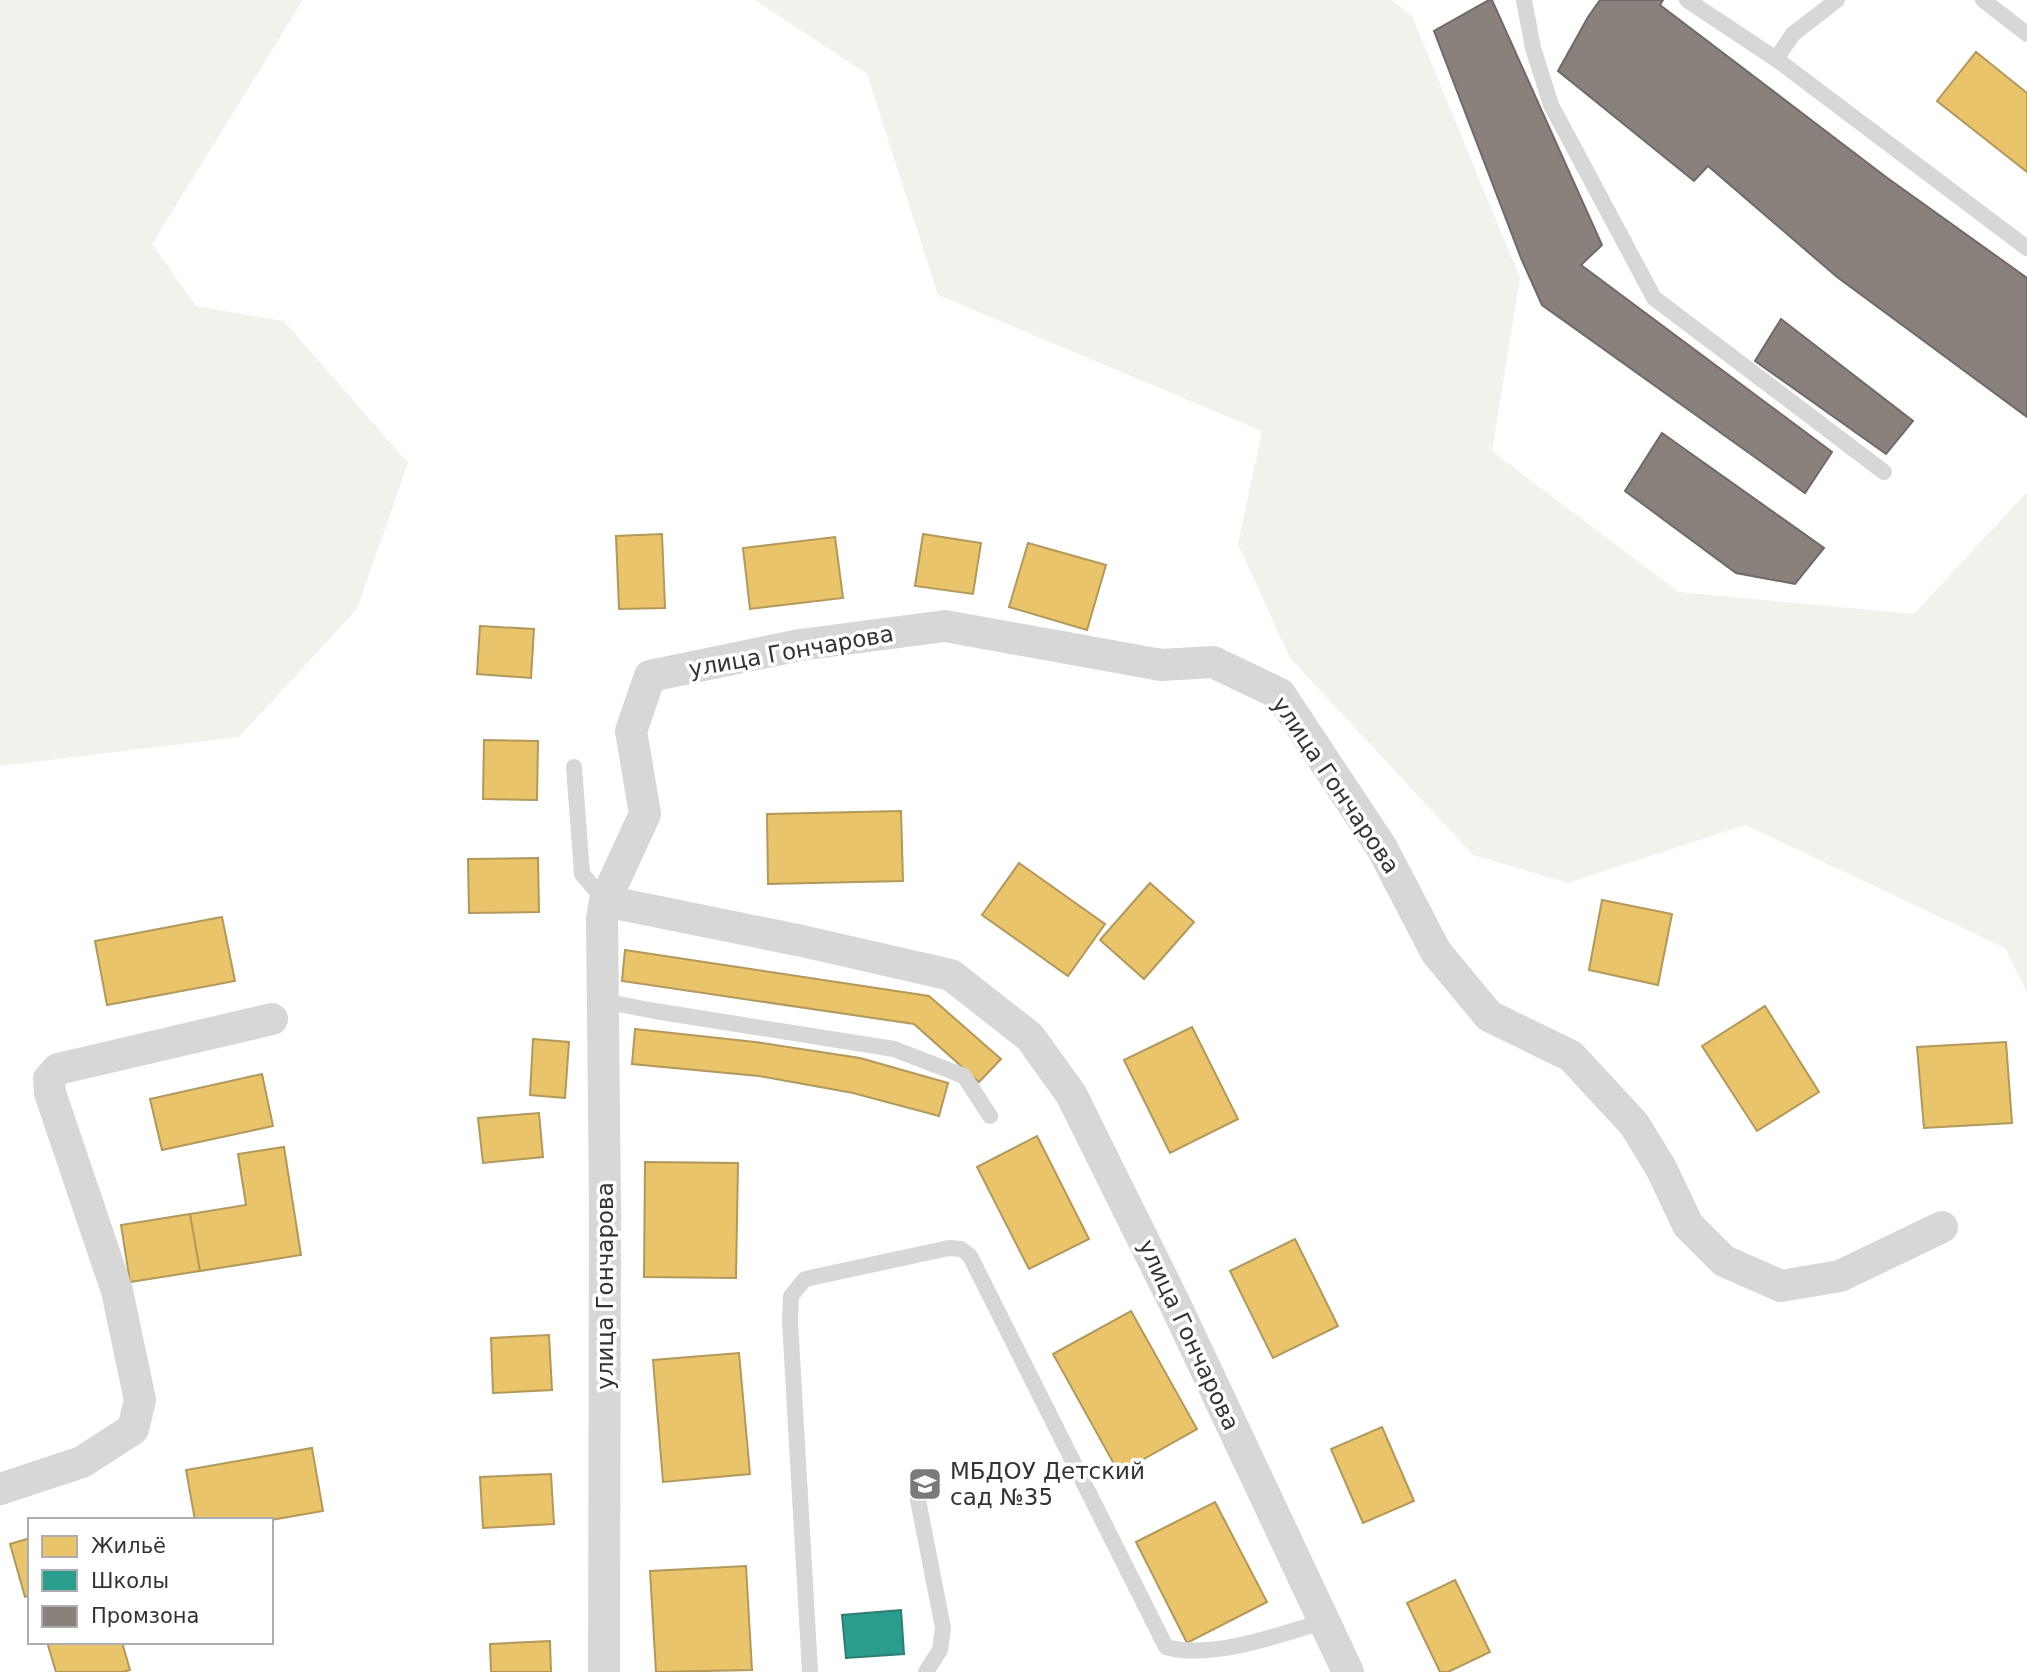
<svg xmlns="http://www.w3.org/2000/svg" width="2027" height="1672" font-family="'DejaVu Sans',sans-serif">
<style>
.green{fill:#f0f3ec}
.homes{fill:#e9c46a;stroke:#b2985a;stroke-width:2}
.schools{fill:#2a9d8f;stroke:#2d7d73;stroke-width:2}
.industry{fill:#8a817c;stroke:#706a66;stroke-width:2}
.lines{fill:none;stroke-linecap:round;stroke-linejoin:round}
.lane{stroke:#d7d7d7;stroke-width:16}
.street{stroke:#d7d7d7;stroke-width:32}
.labels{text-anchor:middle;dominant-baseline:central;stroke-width:7;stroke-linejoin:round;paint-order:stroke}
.street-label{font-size:23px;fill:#333;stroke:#fff}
.poi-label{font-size:23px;fill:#333;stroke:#fff;text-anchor:start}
</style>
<rect width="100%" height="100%" fill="#fff"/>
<path class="green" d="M 0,0 L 303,0 L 152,244 L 196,306 L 284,321 L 408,463 L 357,609 L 239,737 L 0,766 Z
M 755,0 L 1392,0 L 1412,16 L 1520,278 L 1492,451 L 1679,592 L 1914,614 L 2027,492 L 2027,993 L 2005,948 L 1745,825 L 1568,883 L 1473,855 L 1290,658 L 1238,544 L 1262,431 L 938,295 L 867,74 Z"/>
<path class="homes" d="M 1976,52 L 2027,93 L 2027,172 L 1937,101 Z
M 662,534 L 665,608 L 619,609 L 616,536 Z
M 923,534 L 981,543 L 973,594 L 915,586 Z
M 835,537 L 843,598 L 750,609 L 743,548 Z
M 1028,543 L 1106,565 L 1087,630 L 1009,607 Z
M 480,626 L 534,629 L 531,678 L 477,674 Z
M 484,740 L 538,741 L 537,800 L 483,799 Z
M 901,811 L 903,881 L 768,884 L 767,814 Z
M 538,858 L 539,912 L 469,913 L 468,859 Z
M 1019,863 L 1105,924 L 1068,976 L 982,915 Z
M 1150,883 L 1194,922 L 1144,979 L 1100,940 Z
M 1602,900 L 1672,914 L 1658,985 L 1589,970 Z
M 222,917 L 235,981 L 107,1005 L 95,941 Z
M 625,950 L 929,996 L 1001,1059 L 979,1082 L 914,1024 L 622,981 Z
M 1765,1006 L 1819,1092 L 1757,1131 L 1702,1046 Z
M 1192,1027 L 1238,1119 L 1170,1153 L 1124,1060 Z
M 635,1029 L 755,1042 L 860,1058 L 948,1083 L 939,1116 L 853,1093 L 759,1076 L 632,1064 Z
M 533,1039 L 569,1042 L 565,1098 L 530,1095 Z
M 2006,1042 L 2012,1123 L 1924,1128 L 1917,1047 Z
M 262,1074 L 273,1126 L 162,1150 L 150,1099 Z
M 539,1113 L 543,1157 L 483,1163 L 478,1118 Z
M 1037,1136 L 1089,1239 L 1029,1269 L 977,1167 Z
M 284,1147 L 301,1255 L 200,1271 L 190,1214 L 246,1205 L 238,1154 Z
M 645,1162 L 738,1163 L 736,1278 L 644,1277 Z
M 190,1214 L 200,1271 L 130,1282 L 121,1225 Z
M 1295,1239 L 1338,1326 L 1273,1358 L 1230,1271 Z
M 1131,1311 L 1197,1429 L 1119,1473 L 1053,1354 Z
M 549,1335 L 552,1390 L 493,1393 L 491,1338 Z
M 739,1353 L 750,1474 L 663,1482 L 653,1360 Z
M 1382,1427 L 1414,1501 L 1363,1523 L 1331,1449 Z
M 312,1448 L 323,1511 L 271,1520 L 195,1520 L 186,1470 Z
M 551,1474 L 554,1524 L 483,1528 L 480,1477 Z
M 1215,1502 L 1267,1602 L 1187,1643 L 1136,1542 Z
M 30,1538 L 30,1595 L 25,1597 L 10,1544 Z
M 746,1566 L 752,1670 L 656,1672 L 650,1571 Z
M 1455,1580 L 1490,1652 L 1448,1672 L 1440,1672 L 1407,1603 Z
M 550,1641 L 551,1672 L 491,1672 L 490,1644 Z
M 47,1642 L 122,1642 L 130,1670 L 123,1672 L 56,1672 Z"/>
<path class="schools" d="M 901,1610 L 904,1654 L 846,1658 L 842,1615 Z"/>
<path class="industry" d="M 1489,0 L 1492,0 L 1602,245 L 1581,265 L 1832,452 L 1805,493 L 1542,305 L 1521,258 L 1434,31 Z
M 1600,0 L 1663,0 L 1660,5 L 1886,177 L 2027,278 L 2027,417 L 1837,277 L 1708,166 L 1694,181 L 1558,71 L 1588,17 Z
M 1781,319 L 1913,421 L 1886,454 L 1755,361 Z
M 1662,433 L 1824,548 L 1795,584 L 1736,573 L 1625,491 Z"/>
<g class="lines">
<path class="lane" d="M 1524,0 L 1533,48 L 1551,105 L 1654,298 L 1884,472
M 1687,0 L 1776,59
M 1837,0 L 1793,34 L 1776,59 L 2027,248
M 1983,0 L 2027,34
M 574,767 L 582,874 L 605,901
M 603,1001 L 655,1011 L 894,1049 L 964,1076 L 990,1116
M 918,1500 L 943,1628 L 940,1650 L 926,1672
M 810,1672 L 790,1321 L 791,1296 L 805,1279 L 949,1248 L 961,1249 L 970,1256 L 1166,1647 C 1212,1660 1278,1635 1322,1622"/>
<path class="street" d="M 605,901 L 802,941 L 951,975 L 1030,1037 L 1071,1094 L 1175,1304 L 1348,1672
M 0,1489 L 82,1462 L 133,1429 L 140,1400 L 117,1291 L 50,1093 L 49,1079 L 58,1069 L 272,1019
M 604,1672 L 605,1208 L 602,919 L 605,901 L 645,814 L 631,731 L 650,676 L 800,645 L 945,626 L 1161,665 L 1213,662 L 1280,694 L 1382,848 L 1436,952 L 1489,1016 L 1571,1056 L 1634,1124 L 1661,1168 L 1688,1225 L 1724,1261 L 1781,1286 L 1840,1276 L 1942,1227"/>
</g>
<defs>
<symbol id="school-square" viewBox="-11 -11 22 22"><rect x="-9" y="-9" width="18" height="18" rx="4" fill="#7a7a7a" stroke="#fff"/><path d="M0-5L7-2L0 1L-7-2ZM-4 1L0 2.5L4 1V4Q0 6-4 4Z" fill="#fff"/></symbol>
</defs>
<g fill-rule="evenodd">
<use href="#school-square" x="906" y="1465" width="38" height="38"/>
</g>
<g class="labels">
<g class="street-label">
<text transform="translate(791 651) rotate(-10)">улица Гончарова</text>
<text transform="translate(1336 785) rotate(56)">улица Гончарова</text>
<text transform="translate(605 1286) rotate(-90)">улица Гончарова</text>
<text transform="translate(1189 1335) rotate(65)">улица Гончарова</text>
</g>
<g class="poi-label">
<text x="950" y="1471">МБДОУ Детский<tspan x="950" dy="26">сад №35</tspan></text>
</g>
</g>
<rect x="28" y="1518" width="245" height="126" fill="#ffffff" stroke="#adadad" stroke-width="2"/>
<rect x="42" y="1536" width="35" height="21" fill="#e9c46a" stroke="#adadad" stroke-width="2"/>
<text x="91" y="1553" font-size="21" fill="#333333">Жильё</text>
<rect x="42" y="1570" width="35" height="21" fill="#2a9d8f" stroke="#adadad" stroke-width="2"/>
<text x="91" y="1588" font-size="21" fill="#333333">Школы</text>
<rect x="42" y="1606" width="35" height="21" fill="#8a817c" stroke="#adadad" stroke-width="2"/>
<text x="91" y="1623" font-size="21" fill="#333333">Промзона</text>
</svg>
